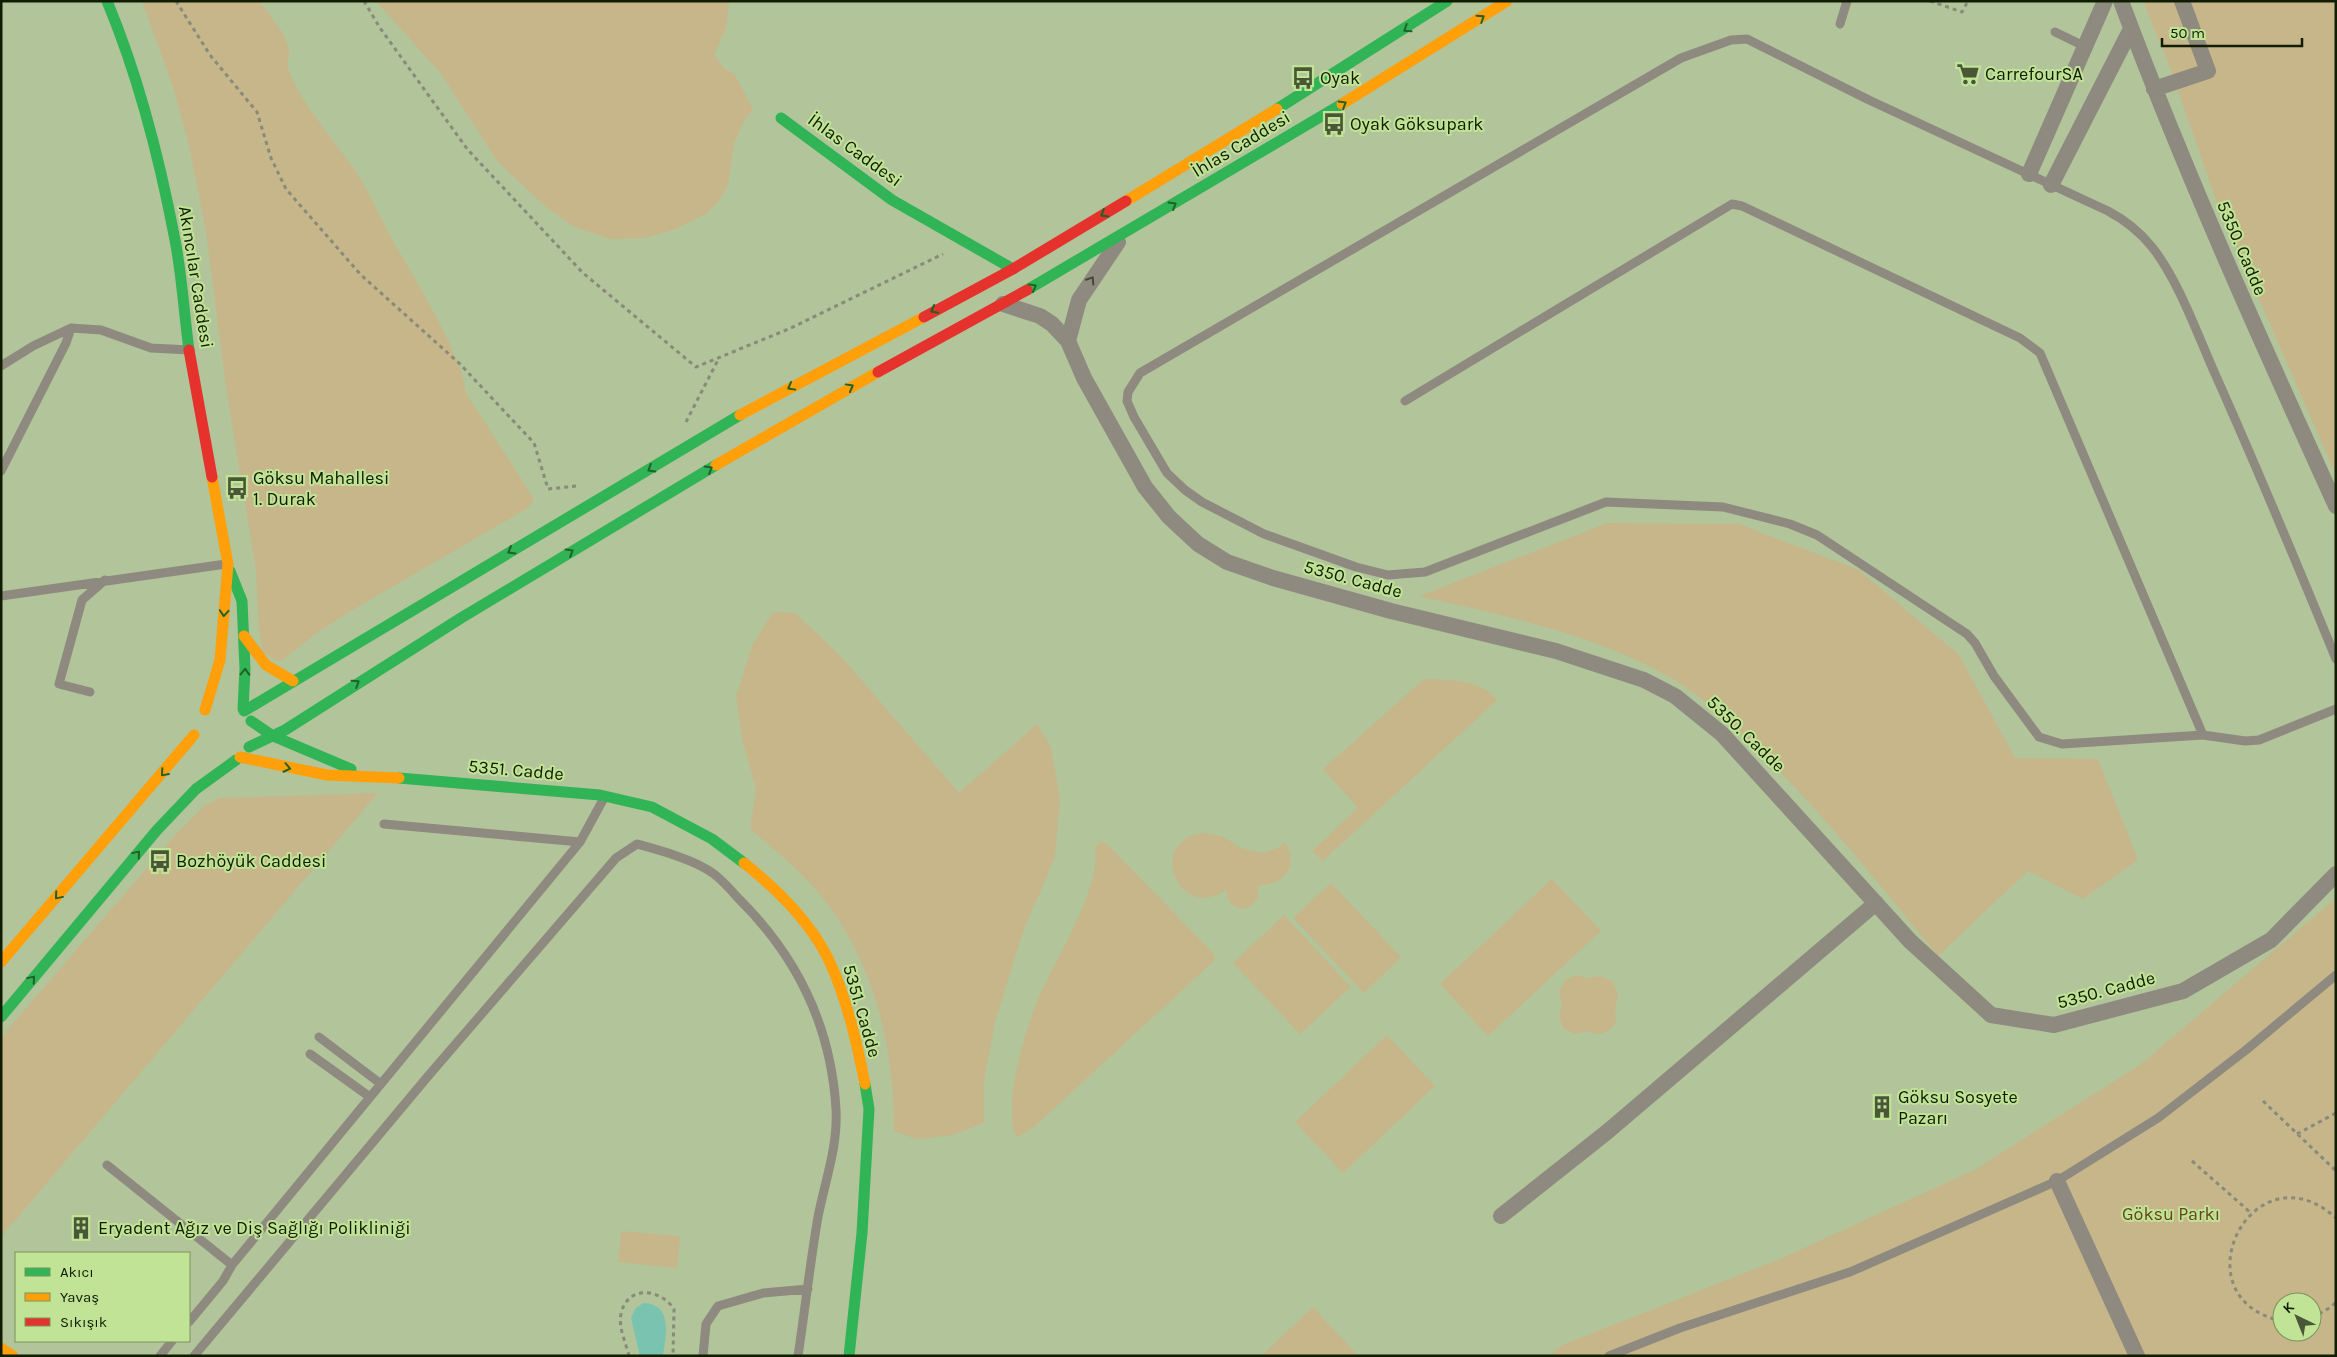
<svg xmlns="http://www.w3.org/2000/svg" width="2337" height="1357" font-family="Karla,sans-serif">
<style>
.green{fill:#c7b689;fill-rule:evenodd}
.water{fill:#7bc3b1}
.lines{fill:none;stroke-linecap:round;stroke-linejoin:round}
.path{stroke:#888a7a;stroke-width:3;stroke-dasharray:4 4;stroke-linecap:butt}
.lane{stroke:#8e8a80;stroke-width:9}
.street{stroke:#8e8a80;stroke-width:16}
.fast{stroke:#30b455;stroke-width:11}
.slow{stroke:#ff9f0a;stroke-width:11}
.jam{stroke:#e5322d;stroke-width:11}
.oneway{stroke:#1f6127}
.oneway2{stroke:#434934}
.labels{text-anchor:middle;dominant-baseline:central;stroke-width:4;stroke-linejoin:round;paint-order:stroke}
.poi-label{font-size:18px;fill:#111d01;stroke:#c0e396;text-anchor:start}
.street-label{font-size:18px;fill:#111d01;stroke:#c0e396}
.park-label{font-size:18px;fill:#67451c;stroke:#c0e396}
</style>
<rect width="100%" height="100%" fill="#b2c49a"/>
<path class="green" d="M 142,1 L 260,1 L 284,35 L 290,53 C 288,59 286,64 289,71 C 303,106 330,135 352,166 C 368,188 379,215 392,239 C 412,275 463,355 466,393 L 534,499 L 528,508 L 349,612 L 314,635 L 283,660 L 277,661 L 263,652 L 259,631 L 256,570 L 227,395 L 206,231 L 188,142 L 173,87 Z
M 376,1 L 729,1 L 726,28 L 714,55 L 723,67 L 735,75 L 753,109 L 744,121 L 734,143 L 728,185 L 719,201 L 704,215 L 676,229 L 645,238 L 610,239 L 574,227 L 546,207 L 497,161 L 442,75 Z
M 2143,1 L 2336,1 L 2336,475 L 2216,200 L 2169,65 Z
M 1607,523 L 1739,524 L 1859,570 L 1959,655 L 2015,758 L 2098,759 L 2138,860 L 2083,899 L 2028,871 L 1938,956 C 1882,887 1827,818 1764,756 C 1732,723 1699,692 1658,671 C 1584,632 1501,615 1420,596 Z
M 773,612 L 795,613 L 839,654 L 959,793 L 1037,724 L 1051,747 L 1060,800 L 1055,857 L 1023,932 L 995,1022 L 984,1081 L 984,1123 L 953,1135 L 916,1139 L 894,1131 C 894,1045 874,958 817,891 C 797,868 774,849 750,829 L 756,789 L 742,739 L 736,696 L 752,646 Z
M 1424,679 C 1448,680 1481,679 1497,700 L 1323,861 L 1312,851 L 1358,808 L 1323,769 Z
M 378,793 L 1,1237 L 1,1037 L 180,830 L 205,805 L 220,798 Z
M 1204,833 L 1222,836 L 1241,848 L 1262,853 L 1278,848 L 1285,842 C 1300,866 1283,887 1257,885 C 1261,897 1256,905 1244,909 C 1233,908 1227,902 1226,890 C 1175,923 1147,837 1204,833 Z
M 1101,841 L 1107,844 L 1213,953 L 1215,960 L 1034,1127 L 1018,1137 C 1012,1132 1013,1124 1012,1116 C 1009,1087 1028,1019 1041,992 C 1057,958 1102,884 1095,848 Z
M 1552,879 L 1601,931 L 1488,1036 L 1440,984 Z
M 1331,883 L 1401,957 L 1364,993 L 1293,918 Z
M 2336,898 L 2336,1356 L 1549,1356 L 1562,1345 L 1780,1259 L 1976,1169 L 2141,1064 ZM 2282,1302 L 2312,1302 L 2312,1332 L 2282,1332 Z
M 1284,915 L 1351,987 L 1300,1034 L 1233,963 Z
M 1576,975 L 1588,978 L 1601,976 L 1613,982 L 1618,995 L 1615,1008 L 1616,1020 L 1614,1026 L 1604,1033 L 1598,1034 L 1588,1031 L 1575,1034 L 1563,1028 L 1559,1016 L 1562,1004 L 1559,991 L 1565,980 Z
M 1387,1035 L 1435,1086 L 1343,1173 L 1295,1122 Z
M 621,1231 L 680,1236 L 677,1268 L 618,1262 Z
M 1313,1307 L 1358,1356 L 1261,1356 Z"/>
<path class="water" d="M 643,1303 C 673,1304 666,1334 663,1356 L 640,1356 L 631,1318 L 635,1309 Z"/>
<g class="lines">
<path class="path" d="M 176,1 L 210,55 L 257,112 L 271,158 L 286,189 L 361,275 L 460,364 L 534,443 L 548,489 L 577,486
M 364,1 L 380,28 L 468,150 L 583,273 L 696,367 L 791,328 L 943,254
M 1930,1 L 1962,12 L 1968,1
M 686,422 L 719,358
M 2263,1101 L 2336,1171
M 2297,1134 L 2336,1113
M 2192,1161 L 2251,1213
M 2312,1318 L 2331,1307 L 2336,1302
M 2282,1321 C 2175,1298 2253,1143 2336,1218
M 629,1356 C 626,1343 618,1327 621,1314 C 627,1285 660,1288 674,1309 L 673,1356"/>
<path class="lane" d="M 1840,24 L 1847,1
M 2055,32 L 2084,46
M 1,366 L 33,346 L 71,328 L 101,330 L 151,348 L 189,350
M 1405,401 L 1732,204 L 1742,206 L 2020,338 L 2040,353 L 2203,735
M 1,471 L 66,343 L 71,328
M 1,596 L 226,564
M 2336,659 C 2297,564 2258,470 2216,376 C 2198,336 2179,281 2152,247 C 2140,232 2125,220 2108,211 L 1869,100 L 1747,39 L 1731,40 L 1681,58 L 1140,373 L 1128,392 L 1127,401 L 1134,417 L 1167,473 L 1185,490 L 1202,502 L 1264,534 L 1356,567 L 1388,575 L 1425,572 L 1606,502 L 1723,507 L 1790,524 L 1817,535 L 1967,634 L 1975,643 L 1994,676 L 2039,737 L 2062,744 L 2203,735 L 2245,741 L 2259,740 L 2336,709
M 90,692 L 59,684 L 82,600 L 105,580
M 384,824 L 580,842
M 319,1037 L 381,1084
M 310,1054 L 370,1097
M 107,1165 L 232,1265
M 189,1322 L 223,1281 L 232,1265 L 580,842 L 604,798
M 160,1356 L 172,1341
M 194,1356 L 429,1075 L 616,858 L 637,844 C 659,850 696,860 714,874 C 723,881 731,890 738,898 C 797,956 831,1026 836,1109 C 838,1147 825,1181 818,1217 C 810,1263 805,1310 798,1356
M 703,1356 L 706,1324 L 718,1306 L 763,1293 L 808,1289
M 1609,1356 L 1680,1328 L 1850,1272 L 2057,1181 L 2158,1118 L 2246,1050 L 2336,975"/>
<path class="street" d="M 2121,1 C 2185,173 2260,339 2336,506
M 2154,89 L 2208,71 L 2182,1
M 2029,174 L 2105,1
M 2051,185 L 2131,29
M 1003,304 L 1040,316 L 1052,324 L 1068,341 L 1084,378 L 1145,487 L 1169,517 L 1198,544 L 1227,562 L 1273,578 L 1391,611 L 1556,651 L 1644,680 L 1675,696 L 1722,734 L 1910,941 L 1991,1015 L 2054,1025 L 2183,991 L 2271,940 L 2336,874
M 1068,341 L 1079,300 L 1118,242
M 2057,1181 L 2137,1356
M 1501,1216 L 1607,1132 L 1876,903"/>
<path class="fast" d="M 107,1 C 138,75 160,161 175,240 C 182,276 184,313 189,350
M 1277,109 L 1447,1
M 781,118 L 892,200 L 1013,269
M 1027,290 L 1342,104
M 230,571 L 242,601 L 245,669 L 243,709
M 244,711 L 740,415
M 251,721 L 273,736 L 351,769
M 249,747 L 285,730 L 461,618 L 716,465
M 399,778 L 600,795 L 652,807 L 712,839 L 744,863
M 1,1017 L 157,830 L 196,789 L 236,760
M 849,1356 L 862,1233 L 869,1109 L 865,1084"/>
<path class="slow" d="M 1342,104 L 1507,1
M 1126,201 L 1277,109
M 740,415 L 924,317
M 716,465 L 878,372
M 244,636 L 266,665 L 293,681
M 205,710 L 220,660 L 228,564 L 212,477
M 240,757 L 327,775 L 399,778
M 744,863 C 778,890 815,927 832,967 C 848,1004 857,1044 865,1084
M 1,962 L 194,735
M 1,1348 L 13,1356"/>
<path class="jam" d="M 924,317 L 1013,269 L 1126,201
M 189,350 L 212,477
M 878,372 L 1027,290"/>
</g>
<defs><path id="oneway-chevron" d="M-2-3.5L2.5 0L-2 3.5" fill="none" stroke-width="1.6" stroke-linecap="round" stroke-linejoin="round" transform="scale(1.25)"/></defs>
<g class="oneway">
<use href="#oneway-chevron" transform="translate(1481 18) rotate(-33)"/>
<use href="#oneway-chevron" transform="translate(1407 29) rotate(147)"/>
<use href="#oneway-chevron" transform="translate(1343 104) rotate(-31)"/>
<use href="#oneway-chevron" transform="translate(1173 205) rotate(-31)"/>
<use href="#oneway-chevron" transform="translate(1104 214) rotate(149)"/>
<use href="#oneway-chevron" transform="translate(1033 287) rotate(-29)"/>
<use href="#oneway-chevron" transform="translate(934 310) rotate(152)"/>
<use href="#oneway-chevron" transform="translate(791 387) rotate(151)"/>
<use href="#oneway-chevron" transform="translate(850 387) rotate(-29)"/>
<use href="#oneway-chevron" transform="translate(651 469) rotate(149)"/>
<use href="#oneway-chevron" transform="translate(709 469) rotate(-31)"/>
<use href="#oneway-chevron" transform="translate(511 551) rotate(150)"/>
<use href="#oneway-chevron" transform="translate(570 552) rotate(-31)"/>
<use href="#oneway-chevron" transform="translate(224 613) rotate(94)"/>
<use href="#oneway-chevron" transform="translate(245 672) rotate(-88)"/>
<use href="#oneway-chevron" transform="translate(356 683) rotate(-33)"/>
<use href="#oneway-chevron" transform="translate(287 768) rotate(12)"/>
<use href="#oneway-chevron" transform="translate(164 773) rotate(131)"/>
<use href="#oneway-chevron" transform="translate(137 854) rotate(-50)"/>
<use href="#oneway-chevron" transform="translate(58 896) rotate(130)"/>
<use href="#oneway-chevron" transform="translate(32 979) rotate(-50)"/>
</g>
<use class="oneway2" href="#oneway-chevron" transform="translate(1091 280) rotate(-57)"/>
<defs>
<symbol id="supermarket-bare" viewBox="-9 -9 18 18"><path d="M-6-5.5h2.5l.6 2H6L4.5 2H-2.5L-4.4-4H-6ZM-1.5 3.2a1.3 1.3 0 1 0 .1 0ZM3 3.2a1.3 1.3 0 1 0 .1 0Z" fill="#495737" stroke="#c0e396" stroke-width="2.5" paint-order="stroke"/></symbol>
<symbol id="bus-bare" viewBox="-9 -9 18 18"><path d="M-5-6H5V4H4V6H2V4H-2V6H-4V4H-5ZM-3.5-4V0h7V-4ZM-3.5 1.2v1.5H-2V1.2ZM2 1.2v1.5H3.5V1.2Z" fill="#495737" stroke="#c0e396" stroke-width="2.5" paint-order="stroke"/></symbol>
<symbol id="building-bare" viewBox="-9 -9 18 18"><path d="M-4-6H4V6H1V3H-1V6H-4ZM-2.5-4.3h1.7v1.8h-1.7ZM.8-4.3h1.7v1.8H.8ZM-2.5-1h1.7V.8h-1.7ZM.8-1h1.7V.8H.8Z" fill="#495737" stroke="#c0e396" stroke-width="2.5" paint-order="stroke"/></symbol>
</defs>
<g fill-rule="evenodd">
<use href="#supermarket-bare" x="1952" y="58" width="32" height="32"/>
<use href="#bus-bare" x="1287" y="62" width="32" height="32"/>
<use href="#bus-bare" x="1318" y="108" width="32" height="32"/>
<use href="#bus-bare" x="221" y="472" width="32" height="32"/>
<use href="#bus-bare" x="144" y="845" width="32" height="32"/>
<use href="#building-bare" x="1866" y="1091" width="32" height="32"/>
<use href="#building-bare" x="65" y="1212" width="32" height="32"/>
</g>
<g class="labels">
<g class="poi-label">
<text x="1985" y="74">CarrefourSA</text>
<text x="1320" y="78">Oyak</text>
<text x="1350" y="124">Oyak Göksupark</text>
<text x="253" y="478">Göksu Mahallesi<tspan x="253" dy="21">1. Durak</tspan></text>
<text x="176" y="861">Bozhöyük Caddesi</text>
<text x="1898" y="1097">Göksu Sosyete<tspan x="1898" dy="21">Pazarı</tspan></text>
<text x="98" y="1228">Eryadent Ağız ve Diş Sağlığı Polikliniği</text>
</g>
<g class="street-label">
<text transform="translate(1241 144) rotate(-31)">İhlas Caddesi</text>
<text transform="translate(855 150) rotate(36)">İhlas Caddesi</text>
<text transform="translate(2242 248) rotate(67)">5350. Cadde</text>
<text transform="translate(196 277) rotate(81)">Akıncılar Caddesi</text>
<text transform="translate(1353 579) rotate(15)">5350. Cadde</text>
<text transform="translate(1746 734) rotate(44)">5350. Cadde</text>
<text transform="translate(516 770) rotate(5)">5351. Cadde</text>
<text transform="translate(2106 990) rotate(-15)">5350. Cadde</text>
<text transform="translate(862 1011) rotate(74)">5351. Cadde</text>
</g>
<g class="park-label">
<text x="2171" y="1214">Göksu Parkı</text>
</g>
</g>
<rect width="2337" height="1357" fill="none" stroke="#111d01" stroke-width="5"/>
<rect x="15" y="1252" width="175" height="90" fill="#c0e396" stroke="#7a945a"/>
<rect x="25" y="1268" width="25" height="8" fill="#30b455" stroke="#7a945a"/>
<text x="60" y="1277" font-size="15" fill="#111d01">Akıcı</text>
<rect x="25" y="1293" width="25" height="8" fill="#ff9f0a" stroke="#7a945a"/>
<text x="60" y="1302" font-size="15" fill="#111d01">Yavaş</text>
<rect x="25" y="1318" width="25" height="8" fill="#e5322d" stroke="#7a945a"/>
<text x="60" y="1327" font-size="15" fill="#111d01">Sıkışık</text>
<g transform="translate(2297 1317) rotate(317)"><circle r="24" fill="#c0e396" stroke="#7a945a"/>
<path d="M0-4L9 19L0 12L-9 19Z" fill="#495737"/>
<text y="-8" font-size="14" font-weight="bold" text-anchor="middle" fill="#111d01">K</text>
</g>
<path d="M2162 38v8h140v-8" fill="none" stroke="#111d01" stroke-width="2.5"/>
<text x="2170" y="38" font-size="15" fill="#111d01" stroke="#c0e396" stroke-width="4" paint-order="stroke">50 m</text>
</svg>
